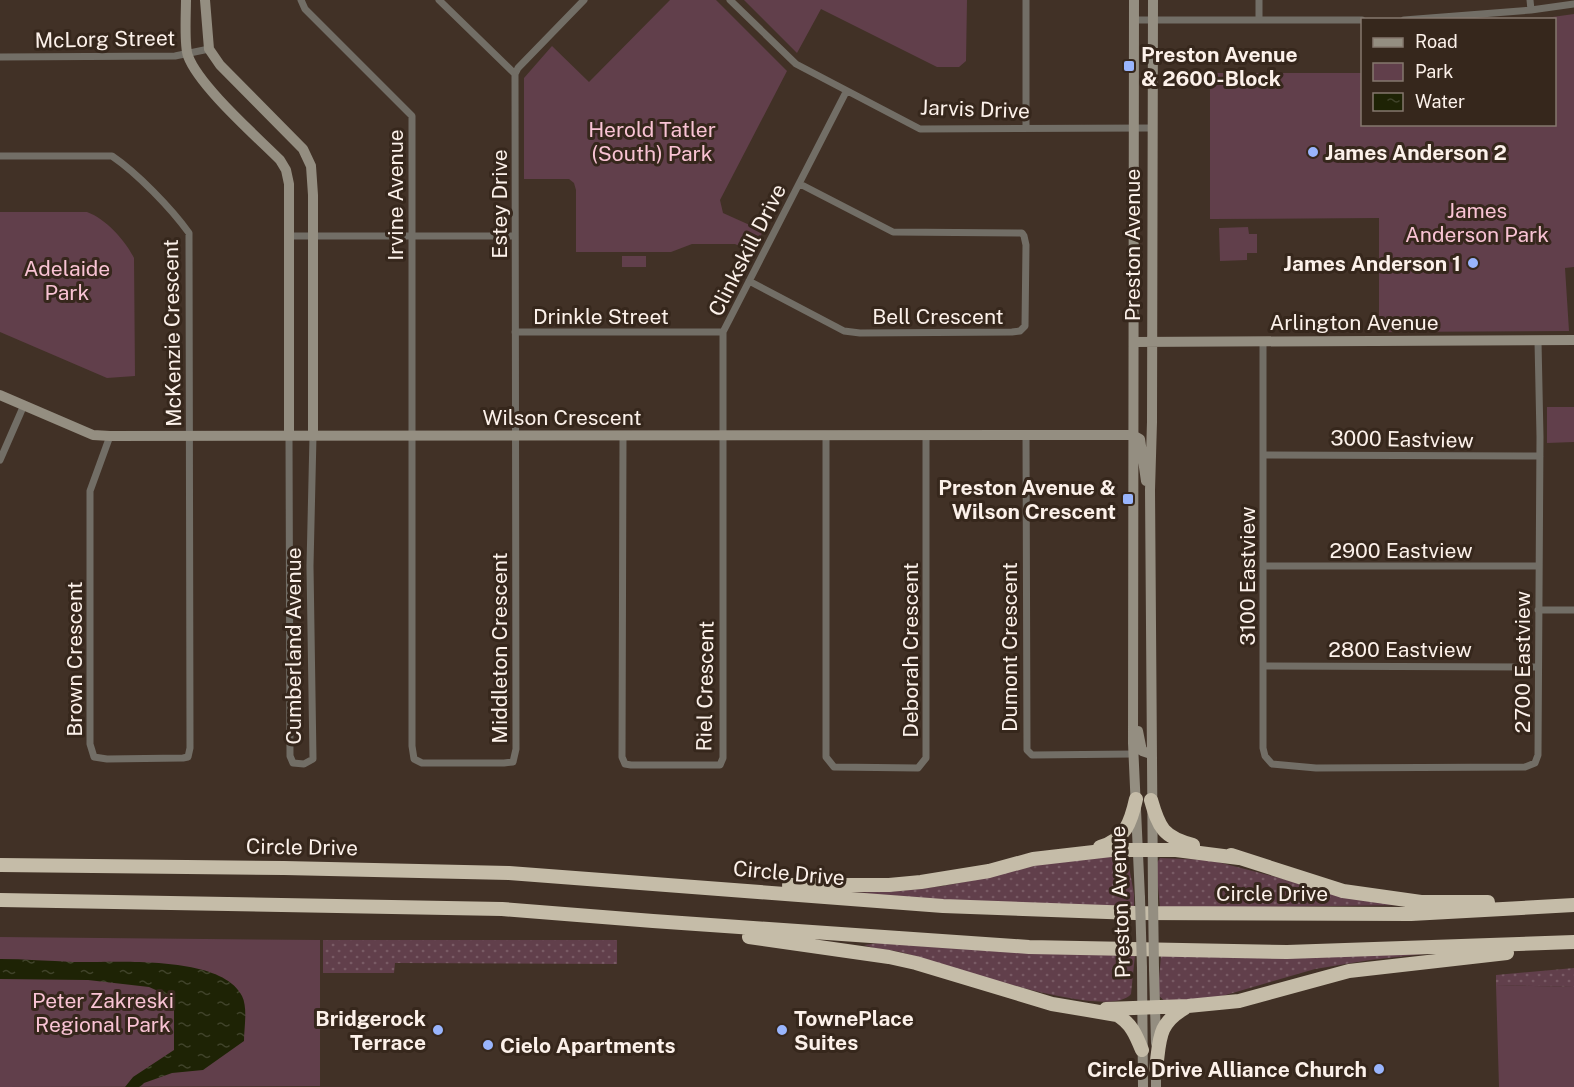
<svg xmlns="http://www.w3.org/2000/svg" width="1574" height="1087" font-family="'Public Sans',sans-serif">
<style>
.grass{fill:url(#grass-dots)}
.green{fill:#613f4b}
.water{fill:url(#water-ripples)}
.lines{fill:none;stroke-linecap:round;stroke-linejoin:round}
.street{stroke:#726e66;stroke-width:7}
.secondary{stroke:#948e81;stroke-width:10}
.highway{stroke:#c5bca8;stroke-width:14}
.secondary-bridge{stroke:#948e81;stroke-width:10}
.poi-dot{fill:#99b5fd;stroke:#36271c;stroke-width:2}
.labels{text-anchor:middle;dominant-baseline:central;stroke-width:6;stroke-linejoin:round;paint-order:stroke}
.street-label{font-size:21px;fill:#fcf1ea;stroke:#36271c}
.poi-label{font-size:21px;font-weight:bold;fill:#fcf1ea;stroke:#36271c;text-anchor:start}
.park-label{font-size:21px;fill:#f9c3d4;stroke:#36271c}
</style>
<defs>
<pattern id="grass-dots" width="8" height="8" patternUnits="userSpaceOnUse" patternTransform="scale(1.5)"><rect width="8" height="8" fill="#613f4b"/><path d="M2 2h.1M6 6h.1" fill="none" stroke="#795b65" stroke-width="1.8" stroke-linecap="round"/></pattern>
<pattern id="water-ripples" width="26" height="14" patternUnits="userSpaceOnUse" patternTransform="scale(1.5)"><rect width="26" height="14" fill="#1e2305"/><path d="M2 4q2-2 4 0t4 0M15 11q2-2 4 0t4 0" fill="none" stroke="#40432a"/></pattern>
</defs>
<rect width="100%" height="100%" fill="#413126"/>
<path class="grass" d="M 1127,856 L 1134,894 L 1134,908 L 878,897 L 850,893 L 899,891 L 943,886 L 989,877 L 1064,858 Z
M 1160,858 L 1210,860 L 1345,895 L 1414,905 L 1160,908 L 1156,864 Z
M 323,940 L 617,940 L 617,964 L 395,963 L 394,973 L 323,973 Z
M 879,943 L 1036,952 L 1135,955 L 1131,994 C 1108,1023 940,962 904,953 C 891,949 876,950 864,945 Z
M 1424,954 L 1370,960 L 1315,969 L 1212,999 L 1166,1002 L 1159,996 L 1158,991 L 1161,955 Z
M 1574,968 L 1574,987 L 1496,985 L 1496,975 Z"/>
<path class="green" d="M 670,0 L 716,0 L 787,71 L 720,200 L 723,213 L 763,231 L 753,252 L 735,244 L 692,244 L 671,252 L 576,252 L 576,190 L 574,183 L 569,179 L 524,179 L 524,78 L 552,46 L 589,82 Z
M 744,0 L 967,0 L 966,61 L 959,67 L 937,67 L 821,9 L 797,53 Z
M 1574,14 L 1574,267 L 1565,268 L 1569,331 L 1379,332 L 1379,218 L 1210,219 L 1210,77 L 1214,73 L 1362,73 L 1362,124 L 1554,124 L 1554,20 L 1538,19 Z
M 0,212 L 87,212 C 106,219 125,240 134,258 L 135,376 L 107,378 L 0,332 Z
M 1248,227 L 1249,234 L 1257,234 L 1257,253 L 1247,253 L 1247,260 L 1220,261 L 1219,228 Z
M 622,256 L 646,256 L 646,267 L 622,267 Z
M 1547,407 L 1574,407 L 1574,442 L 1547,443 Z
M 0,937 L 320,940 L 320,1086 L 0,1087 Z
M 1496,985 L 1574,987 L 1574,1087 L 1499,1087 Z"/>
<path class="water" d="M 0,959 C 24,959 49,961 73,962 C 113,963 221,954 242,996 C 248,1008 244,1028 244,1041 L 203,1070 L 172,1073 L 144,1083 L 140,1087 L 125,1087 L 133,1077 L 174,1050 L 174,998 L 149,987 L 88,980 L 0,979 Z"/>
<g class="lines">
<path class="street" d="M 301,0 L 305,9 L 412,116 L 412,746 L 414,759 L 422,763 L 504,763 L 513,762 L 516,749 L 515,74 L 518,68 L 584,0
M 439,0 L 515,74
M 730,0 L 796,64 L 920,129 L 1153,128
M 1026,0 L 1026,128
M 1530,0 L 1531,10
M 1134,20 L 1362,20
M 1259,20 L 1259,0
M 1404,20 L 1531,10 L 1574,4
M 0,57 L 175,56 L 209,49
M 0,156 L 112,156 C 137,173 171,208 189,233 L 190,748 L 188,757 L 183,758 L 107,759 L 94,757 L 90,744 L 90,491 L 110,436
M 288,236 L 515,236
M 749,281 L 844,331 L 860,333 L 1012,332 L 1020,331 L 1025,326 L 1026,245 L 1024,236 L 1022,233 L 893,232 L 800,184
M 515,332 L 723,332
M 1263,341 L 1263,748 L 1265,756 L 1272,764 L 1316,768 L 1525,767 L 1535,763 L 1538,755 L 1540,437 L 1538,341
M 289,435 L 290,756 L 293,763 L 304,764 L 313,759 L 310,566 L 313,436
M 623,436 L 622,757 L 625,764 L 631,765 L 720,765 L 723,758 L 723,332 L 846,92
M 826,436 L 826,757 L 834,767 L 918,768 L 926,758 L 926,436
M 1026,436 L 1027,750 L 1032,755 L 1134,754
M 1263,455 L 1540,456
M 0,460 L 24,405
M 1263,566 L 1538,566
M 1538,610 L 1574,610
M 1263,666 L 1538,667"/>
<path class="secondary" d="M 186,0 C 186,12 184,46 188,56 C 199,86 256,136 280,160 L 286,170 L 289,184 L 289,435
M 205,0 L 209,49 L 220,65 L 303,149 L 311,166 L 313,195 L 313,436
M 1134,0 L 1133,743 L 1140,898
M 1153,0 L 1152,422 L 1150,490 L 1153,896
M 1134,342 L 1574,340
M 0,395 L 93,435 L 110,436 L 1133,435
M 1133,435 L 1140,439 L 1146,481
M 1138,731 L 1142,751 L 1151,754
M 1142,968 L 1143,1087
M 1154,969 L 1156,1043
M 1156,1062 L 1156,1087"/>
<path class="highway" d="M 1151,800 C 1159,828 1163,837 1193,845
M 1100,847 C 1125,840 1131,822 1136,799
M 1231,855 L 1343,891 L 1421,902 L 1488,902
M 0,865 L 284,868 L 509,873 L 943,906 L 1135,913 L 1411,914 L 1574,905
M 789,885 L 889,885 L 921,882 L 989,871 L 1033,859 L 1111,850 L 1176,850 L 1239,858
M 0,900 L 502,909 L 653,921 L 1029,947 L 1287,952 L 1574,942
M 749,937 L 889,957 L 916,963 L 1052,1004 L 1117,1015 C 1131,1023 1136,1035 1142,1050
M 1106,1009 L 1188,1006 L 1239,1001 L 1349,971 L 1507,953
M 1156,1069 C 1160,1040 1157,1024 1185,1008"/>
<path class="secondary-bridge" d="M 1153,896 L 1154,969
M 1140,898 L 1142,968"/>
</g>
<g class="poi-dot">
<rect x="1123" y="60" width="12" height="12" rx="3"/>
<circle cx="1313" cy="152" r="6"/>
<circle cx="1473" cy="263" r="6"/>
<rect x="1122" y="493" width="12" height="12" rx="3"/>
<circle cx="438" cy="1030" r="6"/>
<circle cx="782" cy="1030" r="6"/>
<circle cx="488" cy="1045" r="6"/>
<circle cx="1379" cy="1069" r="6"/>
</g>
<g class="labels">
<g class="street-label">
<text transform="translate(105 39) rotate(-1)">McLorg Street</text>
<text transform="translate(975 109) rotate(2)">Jarvis Drive</text>
<text transform="translate(395 195) rotate(-90)">Irvine Avenue</text>
<text transform="translate(499 204) rotate(-90)">Estey Drive</text>
<text transform="translate(1132 245) rotate(-90)">Preston Avenue</text>
<text transform="translate(747 250) rotate(-63)">Clinkskill Drive</text>
<text x="601" y="316">Drinkle Street</text>
<text x="938" y="316">Bell Crescent</text>
<text x="1354" y="322">Arlington Avenue</text>
<text transform="translate(172 333) rotate(-91)">McKenzie Crescent</text>
<text x="562" y="417">Wilson Crescent</text>
<text transform="translate(1402 439) rotate(1)">3000 Eastview</text>
<text x="1401" y="550">2900 Eastview</text>
<text transform="translate(1247 576) rotate(-90)">3100 Eastview</text>
<text transform="translate(293 646) rotate(-90)">Cumberland Avenue</text>
<text transform="translate(1009 647) rotate(-90)">Dumont Crescent</text>
<text transform="translate(499 648) rotate(-90)">Middleton Crescent</text>
<text x="1400" y="649">2800 Eastview</text>
<text transform="translate(910 650) rotate(-90)">Deborah Crescent</text>
<text transform="translate(74 659) rotate(-90)">Brown Crescent</text>
<text transform="translate(1522 662) rotate(-90)">2700 Eastview</text>
<text transform="translate(705 686) rotate(-89)">Riel Crescent</text>
<text transform="translate(302 847) rotate(1)">Circle Drive</text>
<text transform="translate(789 873) rotate(5)">Circle Drive</text>
<text x="1272" y="893">Circle Drive</text>
<text transform="translate(1120 902) rotate(-92)">Preston Avenue</text>
</g>
<g class="poi-label">
<text x="1141" y="54">Preston Avenue<tspan x="1141" dy="24">&amp; 2600-Block</tspan></text>
<text x="1325" y="152">James Anderson 2</text>
<text x="1461" y="263" text-anchor="end">James Anderson 1</text>
<text x="1116" y="487" text-anchor="end">Preston Avenue &amp;<tspan x="1116" dy="24">Wilson Crescent</tspan></text>
<text x="426" y="1018" text-anchor="end">Bridgerock<tspan x="426" dy="24">Terrace</tspan></text>
<text x="794" y="1018">TownePlace<tspan x="794" dy="24">Suites</tspan></text>
<text x="500" y="1045">Cielo Apartments</text>
<text x="1367" y="1069" text-anchor="end">Circle Drive Alliance Church</text>
</g>
<g class="park-label">
<text x="652" y="129">Herold Tatler<tspan x="652" dy="24">(South) Park</tspan></text>
<text x="1477" y="210">James<tspan x="1477" dy="24">Anderson Park</tspan></text>
<text x="67" y="268">Adelaide<tspan x="67" dy="24">Park</tspan></text>
<text x="103" y="1000">Peter Zakreski<tspan x="103" dy="24">Regional Park</tspan></text>
</g>
</g>
<rect x="1361" y="18" width="195" height="108" fill="#36271c" stroke="#85786e" stroke-width="1.5"/>
<rect x="1373" y="38" width="30" height="9" fill="#948e81" stroke="#85786e" stroke-width="1.5"/>
<text x="1415" y="48" font-size="18" fill="#fcf1ea">Road</text>
<rect x="1373" y="63" width="30" height="18" fill="#613f4b" stroke="#85786e" stroke-width="1.5"/>
<text x="1415" y="78" font-size="18" fill="#fcf1ea">Park</text>
<rect x="1373" y="93" width="30" height="18" fill="url(#water-ripples)" stroke="#85786e" stroke-width="1.5"/>
<text x="1415" y="108" font-size="18" fill="#fcf1ea">Water</text>
</svg>
